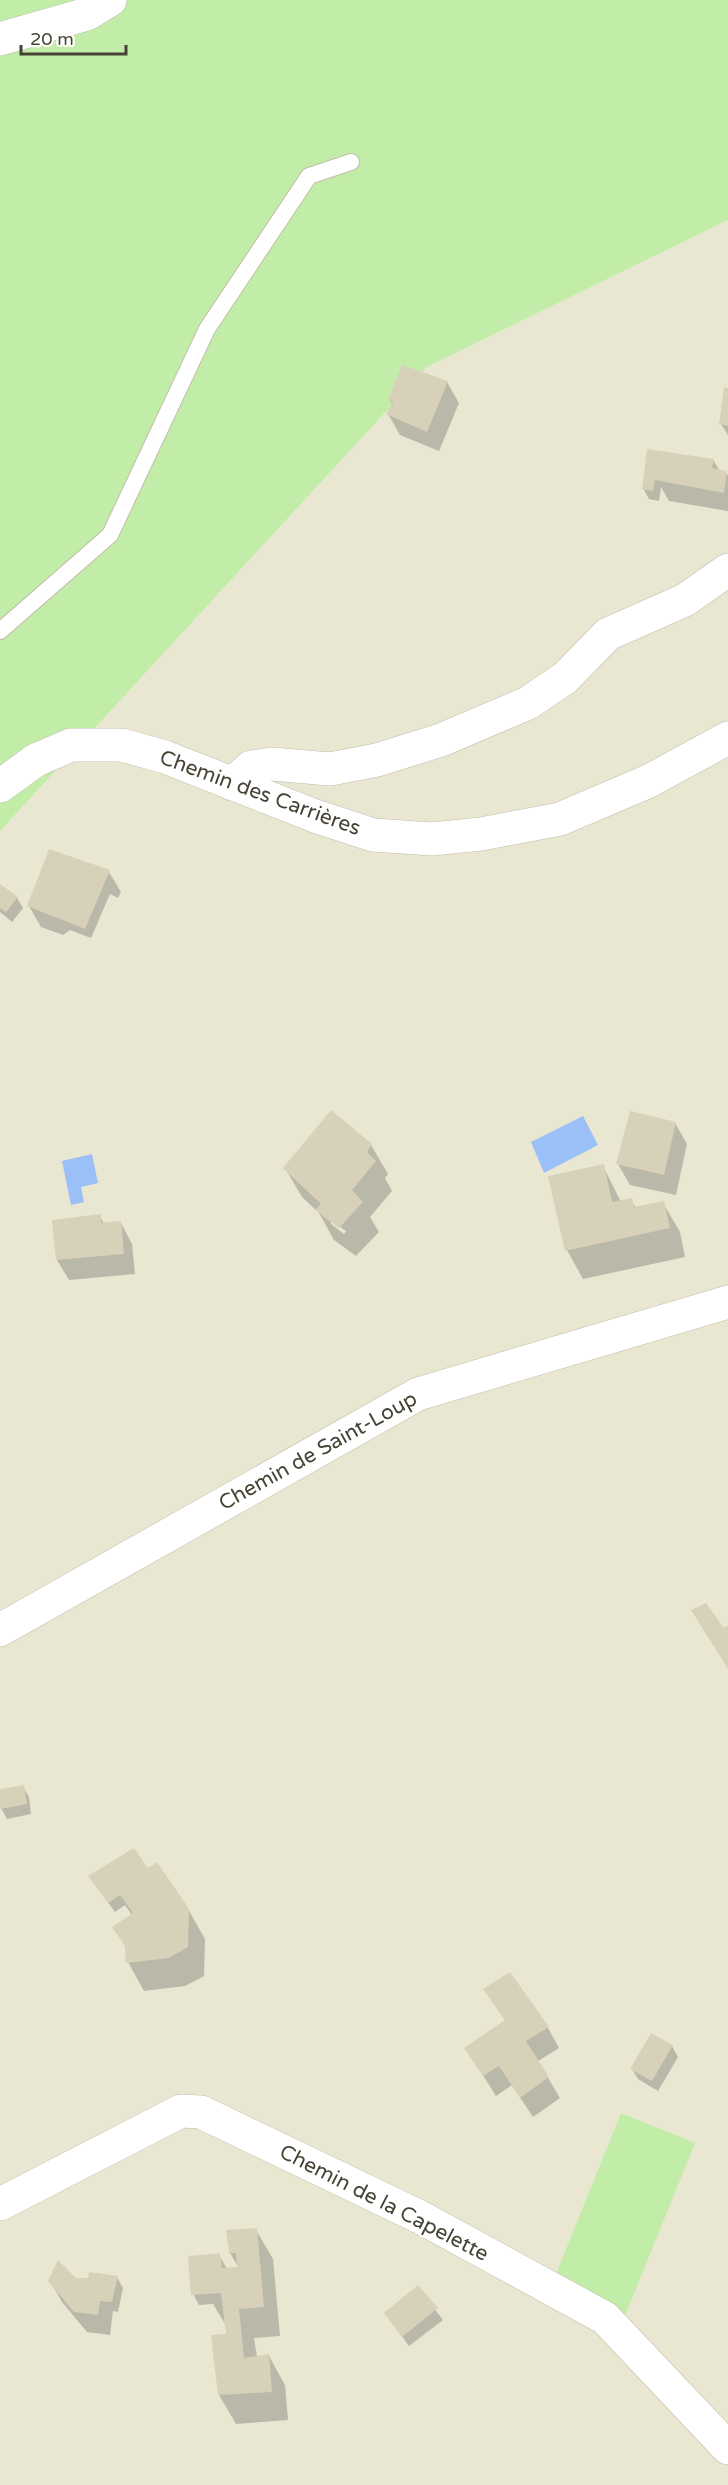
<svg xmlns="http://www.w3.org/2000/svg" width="728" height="2485" font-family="'Varela Round',sans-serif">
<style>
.residential{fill:#e9e6d2}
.green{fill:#c2eda9}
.water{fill:#9bc0f7}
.shadow{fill:#0003;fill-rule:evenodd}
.building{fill:#d7d1b9}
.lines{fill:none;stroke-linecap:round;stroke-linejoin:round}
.lane-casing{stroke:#c1bda7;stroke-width:18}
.street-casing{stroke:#c1bda7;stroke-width:34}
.lane{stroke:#fff;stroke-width:16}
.street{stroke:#fff;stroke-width:33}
.labels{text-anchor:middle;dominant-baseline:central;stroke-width:4.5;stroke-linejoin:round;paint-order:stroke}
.street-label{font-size:21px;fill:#474334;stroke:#fff}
</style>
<rect width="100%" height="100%" fill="#f4f3e5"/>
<path class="residential" d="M 728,220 L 728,2485 L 0,2485 L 0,831 L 427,367 Z"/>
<path class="green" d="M 0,0 L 728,0 L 728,220 L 427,367 L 0,831 Z
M 621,2113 L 695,2143 L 625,2316 L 554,2279 Z"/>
<path class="water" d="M 583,1116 L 598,1145 L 544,1173 L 531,1142 Z
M 92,1154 L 98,1183 L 81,1187 L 84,1202 L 71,1205 L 62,1161 Z"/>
<path class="shadow" d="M 447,382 L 459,403 L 439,451 L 400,435 L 388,414 L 393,405 L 390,400 Z
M 728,389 L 728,435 L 721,424 Z
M 648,451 L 713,460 L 720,471 L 728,475 L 728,511 L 669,501 L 661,487 L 659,501 L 649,499 L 643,488 Z
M 109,872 L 121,892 L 118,898 L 110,894 L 91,938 L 70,930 L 63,935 L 41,927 L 29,906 Z
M 0,886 L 17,898 L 23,908 L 12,922 L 0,912 Z
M 675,1123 L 687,1144 L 676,1195 L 630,1185 L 618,1164 Z
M 371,1145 L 388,1174 L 385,1178 L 392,1191 L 370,1217 L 379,1232 L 356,1256 L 334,1240 L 319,1213 L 302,1197 L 285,1168 ZM 331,1220 L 346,1231 L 344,1234 L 331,1224 Z
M 603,1166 L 621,1202 L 631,1200 L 636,1208 L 663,1203 L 680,1232 L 685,1257 L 583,1279 L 567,1250 Z
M 100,1216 L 104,1224 L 121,1223 L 132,1244 L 135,1274 L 69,1280 L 57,1260 Z
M 23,1787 L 29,1797 L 31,1814 L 7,1819 L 1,1808 L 0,1791 Z
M 148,1870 L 188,1909 L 205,1939 L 204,1976 L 185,1986 L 144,1991 L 128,1962 L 132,1915 L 125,1905 L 115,1912 L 96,1886 Z
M 486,1989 L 548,2028 L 559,2048 L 538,2061 L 560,2098 L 533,2117 L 512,2085 L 496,2096 L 466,2048 L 506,2022 Z
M 652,2035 L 672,2046 L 678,2057 L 658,2091 L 638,2079 L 632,2069 Z
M 256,2230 L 273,2259 L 280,2336 L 254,2338 L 257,2357 L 269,2356 L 285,2385 L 288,2420 L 236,2424 L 219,2395 L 228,2335 L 226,2322 L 224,2322 L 213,2304 L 199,2305 L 193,2294 L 219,2255 L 227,2269 L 239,2268 L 230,2253 Z
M 117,2277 L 123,2288 L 118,2312 L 113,2311 L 110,2335 L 87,2332 L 62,2302 L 50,2281 Z
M 418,2287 L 443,2320 L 409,2346 L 386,2314 Z"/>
<path class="building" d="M 402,365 L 448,381 L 427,432 L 386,414 L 393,402 L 388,400 Z
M 724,387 L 728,388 L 728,426 L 719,424 Z
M 647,449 L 714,459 L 712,468 L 727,471 L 724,493 L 655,480 L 653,491 L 642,489 Z
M 49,849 L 110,870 L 85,929 L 27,906 Z
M 0,884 L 18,897 L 6,912 L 0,908 Z
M 331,1110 L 372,1144 L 367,1152 L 376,1161 L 352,1190 L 363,1202 L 339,1228 L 315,1210 L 321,1204 L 283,1168 Z
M 630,1111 L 676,1122 L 664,1175 L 616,1164 Z
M 604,1164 L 612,1202 L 632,1198 L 634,1207 L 664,1201 L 670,1228 L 565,1251 L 548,1176 Z
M 101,1214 L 101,1223 L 121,1221 L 124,1254 L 56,1260 L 52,1220 Z
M 706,1603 L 724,1628 L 728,1625 L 728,1669 L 691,1610 Z
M 24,1785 L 27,1804 L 0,1809 L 0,1789 Z
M 134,1848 L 148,1868 L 157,1862 L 189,1909 L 188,1947 L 169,1958 L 126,1963 L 125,1946 L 112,1927 L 133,1913 L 120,1895 L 108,1903 L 88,1876 Z
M 510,1972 L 549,2027 L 526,2041 L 549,2077 L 520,2098 L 499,2066 L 483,2076 L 464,2048 L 505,2020 L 483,1989 Z
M 651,2033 L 673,2045 L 652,2081 L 630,2069 Z
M 257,2228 L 264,2307 L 239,2309 L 244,2358 L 269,2354 L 272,2392 L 218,2395 L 211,2335 L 226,2334 L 221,2293 L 191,2295 L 188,2256 L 220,2253 L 222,2268 L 237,2267 L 236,2253 L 229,2253 L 226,2230 Z
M 58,2260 L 76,2278 L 88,2278 L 89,2272 L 118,2276 L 112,2302 L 100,2301 L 98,2315 L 74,2312 L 48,2281 Z
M 418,2285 L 438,2308 L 402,2337 L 384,2313 Z"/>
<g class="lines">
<defs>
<path id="lane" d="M 0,631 L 110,535 L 207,329 L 309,176 L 351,162"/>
<path id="street" d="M 0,39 L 87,14 L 110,0
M 232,784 L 251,767 L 272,764 L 330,769 L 377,760 L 441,740 L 528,703 L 565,678 L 608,634 L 685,600 L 728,570
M 0,786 L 36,760 L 71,745 L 122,745 L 165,757 L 315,816 L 373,835 L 432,839 L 481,834 L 560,819 L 649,781 L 728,738
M 0,1630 L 418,1394 L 728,1302
M 0,2204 L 181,2111 L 201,2112 L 420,2217 L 605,2318 L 728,2448"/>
</defs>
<use href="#lane" class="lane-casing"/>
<use href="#street" class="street-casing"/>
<use href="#lane" class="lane"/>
<use href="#street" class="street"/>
</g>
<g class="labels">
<g class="street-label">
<text transform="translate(260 793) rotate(20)">Chemin des Carrières</text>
<text transform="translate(318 1451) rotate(-29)">Chemin de Saint-Loup</text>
<text transform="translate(384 2203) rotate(27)">Chemin de la Capelette</text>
</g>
</g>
<path d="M21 45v9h105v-9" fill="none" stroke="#474334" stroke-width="3"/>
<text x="30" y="45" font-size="18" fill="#474334" stroke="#ffffff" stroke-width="4.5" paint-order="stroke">20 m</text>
</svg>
